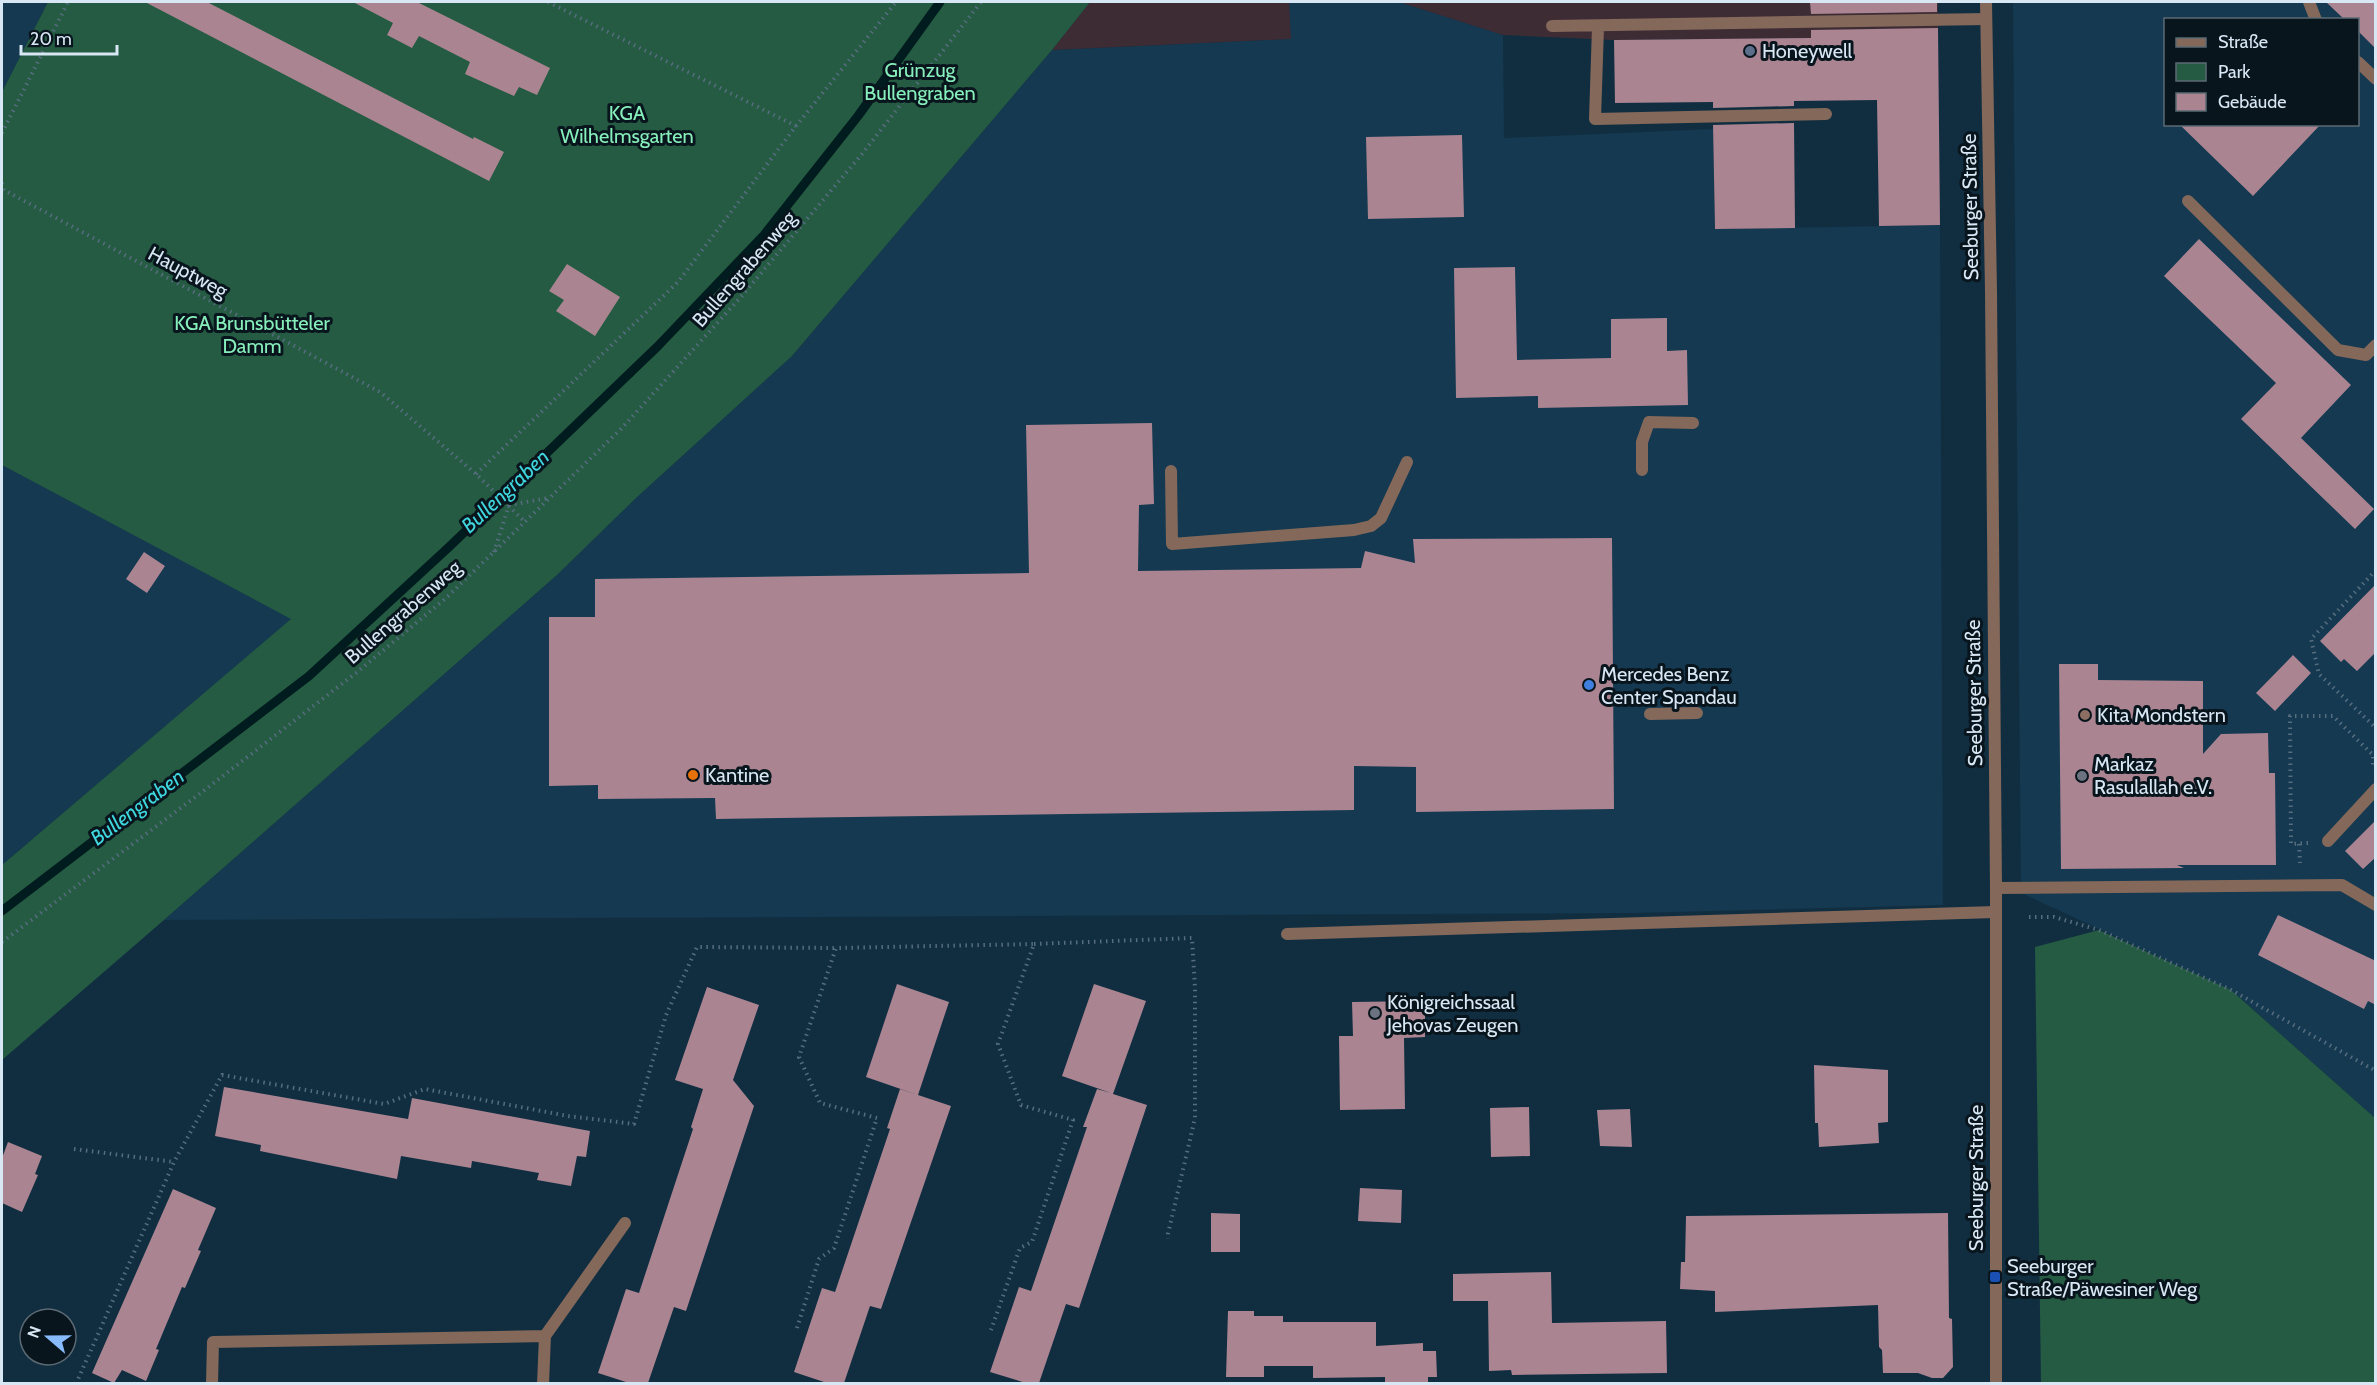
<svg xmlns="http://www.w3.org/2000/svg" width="2377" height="1385" font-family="Cabin,sans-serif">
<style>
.built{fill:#143950;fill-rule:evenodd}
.industrial{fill:#3e2c35}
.green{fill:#255b42}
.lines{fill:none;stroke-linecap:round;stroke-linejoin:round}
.stream{stroke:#001c1e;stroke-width:9}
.building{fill:#aa8491}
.path{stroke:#556d7e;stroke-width:4;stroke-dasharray:1.5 4.5;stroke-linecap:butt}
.service{stroke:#84685a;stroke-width:12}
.tertiary{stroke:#84685a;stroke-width:12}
.service-dot{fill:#5c6f8a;stroke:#09151d;stroke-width:2}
.shop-dot{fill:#3f7fe0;stroke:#09151d;stroke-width:2}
.education-dot{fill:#8d6e63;stroke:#09151d;stroke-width:2}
.food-dot{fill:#e8710a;stroke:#09151d;stroke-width:2}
.worship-dot{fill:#6b7280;stroke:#09151d;stroke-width:2}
.transit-dot{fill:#1a4fb4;stroke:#09151d;stroke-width:2}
.labels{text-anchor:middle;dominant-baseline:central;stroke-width:6;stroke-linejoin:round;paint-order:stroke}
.poi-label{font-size:20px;fill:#d7e7f4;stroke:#09151d;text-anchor:start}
.park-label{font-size:20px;fill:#87efbc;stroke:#09151d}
.street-label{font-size:20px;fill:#d7e7f4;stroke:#09151d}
.water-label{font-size:21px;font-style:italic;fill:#40d6de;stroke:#09151d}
</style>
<rect width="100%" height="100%" fill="#112e41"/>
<path class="built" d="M 2,2 L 48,2 L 2,92 Z
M 1289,2 L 1399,2 L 1503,35 L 1504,138 L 1713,129 L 1715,229 L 1940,225 L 1943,905 L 1634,913 L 164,920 L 557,575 L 635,499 L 792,356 L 1052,50 L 1290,39 Z
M 2013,2 L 2375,2 L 2375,1118 L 2231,990 L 2021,893 ZM 2166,20 L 2358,20 L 2358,124 L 2166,124 Z
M 2,465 L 292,619 L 2,865 Z"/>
<path class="industrial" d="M 1090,2 L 1289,2 L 1291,39 L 1052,50 Z
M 1399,2 L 1938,2 L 1938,32 L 1835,38 L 1614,40 L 1503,35 Z"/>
<path class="green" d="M 48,2 L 1090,2 L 1052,50 L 792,356 L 635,499 L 557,575 L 164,920 L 2,1060 L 2,865 L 291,619 L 2,465 L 2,92 Z
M 2099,930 L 2231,990 L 2375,1118 L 2375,1383 L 2041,1383 L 2035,947 Z"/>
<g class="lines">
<path class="stream" d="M 2,911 L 309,676 L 449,547 L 658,346 L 764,235 L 858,116 L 940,2"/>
</g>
<path class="building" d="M 145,2 L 207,2 L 473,139 L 474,137 L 504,152 L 489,181 Z
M 353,2 L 417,2 L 550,68 L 537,95 L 519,87 L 514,96 L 465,74 L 470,62 L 419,36 L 412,48 L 387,35 L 393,23 Z
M 1810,2 L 1937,2 L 1937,12 L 1811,14 Z
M 2326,2 L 2376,2 L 2376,49 L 2358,31 L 2358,20 L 2345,20 Z
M 1938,28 L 1940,225 L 1879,226 L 1877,100 L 1794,101 L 1794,106 L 1713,108 L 1713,102 L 1615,103 L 1614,40 L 1811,38 L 1811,30 Z
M 1794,123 L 1795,228 L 1715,229 L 1713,125 Z
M 2179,124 L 2321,124 L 2253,196 Z
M 1462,135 L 1464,217 L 1368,219 L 1366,137 Z
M 2199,239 L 2351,385 L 2301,438 L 2374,509 L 2355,529 L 2241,419 L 2276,383 L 2164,276 Z
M 567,264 L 620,297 L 595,336 L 556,311 L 564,300 L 549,291 Z
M 1515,267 L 1517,360 L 1611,358 L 1611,319 L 1667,318 L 1667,351 L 1687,350 L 1688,405 L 1538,408 L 1538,396 L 1456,398 L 1454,268 Z
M 1152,423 L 1154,504 L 1139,505 L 1138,571 L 1361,568 L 1365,551 L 1415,563 L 1413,539 L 1612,538 L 1614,809 L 1416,812 L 1416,767 L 1354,766 L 1354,810 L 716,819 L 715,798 L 598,799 L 598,785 L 549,786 L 549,617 L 595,617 L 595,579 L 1029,573 L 1026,425 Z
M 144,552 L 165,566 L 147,593 L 126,579 Z
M 2376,584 L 2376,652 L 2357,671 L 2344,659 L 2341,662 L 2320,641 Z
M 2293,655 L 2311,673 L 2275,711 L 2256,693 Z
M 2059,664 L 2098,664 L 2098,680 L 2203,681 L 2203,754 L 2221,734 L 2268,733 L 2269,773 L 2275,773 L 2276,865 L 2177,865 L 2184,868 L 2061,869 Z
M 2376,820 L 2376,857 L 2363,869 L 2345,851 Z
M 2278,915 L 2376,961 L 2376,1005 L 2368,1001 L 2364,1009 L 2258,955 Z
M 897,984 L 949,1002 L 918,1095 L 866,1077 Z
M 1094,984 L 1146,1001 L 1113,1094 L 1147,1105 L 1079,1308 L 1066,1304 L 1039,1383 L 1026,1383 L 990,1372 L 1019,1287 L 1031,1291 L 1087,1127 L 1083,1127 L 1097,1089 L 1111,1093 L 1062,1076 Z
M 707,987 L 759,1005 L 733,1080 L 754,1106 L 686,1311 L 674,1307 L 648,1383 L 629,1383 L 598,1373 L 626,1289 L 639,1293 L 693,1129 L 691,1127 L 703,1089 L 675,1080 Z
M 1425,1001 L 1425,1037 L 1404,1038 L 1405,1109 L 1340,1110 L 1339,1036 L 1353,1036 L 1352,1002 Z
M 1814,1065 L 1888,1070 L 1888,1122 L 1878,1123 L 1879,1143 L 1819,1147 L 1818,1123 L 1815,1123 Z
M 224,1087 L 408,1119 L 412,1098 L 590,1131 L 586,1157 L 577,1156 L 571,1186 L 537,1180 L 539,1173 L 472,1161 L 471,1168 L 401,1156 L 397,1179 L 260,1151 L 261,1145 L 215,1136 Z
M 900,1089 L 951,1106 L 881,1309 L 870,1306 L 844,1383 L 827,1383 L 794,1372 L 822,1288 L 835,1292 L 890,1129 L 887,1128 Z
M 1529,1107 L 1530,1156 L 1491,1157 L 1490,1108 Z
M 1630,1109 L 1632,1147 L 1600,1146 L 1597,1110 Z
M 8,1142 L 42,1156 L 35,1174 L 38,1175 L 22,1212 L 2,1203 L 2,1158 Z
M 1360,1188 L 1402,1190 L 1401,1223 L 1358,1221 Z
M 173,1189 L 216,1208 L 198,1250 L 201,1251 L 185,1288 L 182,1287 L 156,1349 L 159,1350 L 146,1381 L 122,1370 L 114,1383 L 92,1373 Z
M 1211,1213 L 1240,1214 L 1240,1252 L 1211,1252 Z
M 1948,1213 L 1949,1318 L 1952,1319 L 1953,1367 L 1943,1378 L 1932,1378 L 1918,1373 L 1883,1373 L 1882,1350 L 1879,1347 L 1878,1305 L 1715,1312 L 1715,1291 L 1680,1289 L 1681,1262 L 1685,1262 L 1686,1216 Z
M 1551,1272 L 1552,1323 L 1666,1321 L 1667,1373 L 1512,1375 L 1511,1370 L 1489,1371 L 1488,1301 L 1453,1301 L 1453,1274 Z
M 1228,1311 L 1254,1311 L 1254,1316 L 1283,1316 L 1283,1322 L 1376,1322 L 1376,1346 L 1423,1343 L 1423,1351 L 1436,1351 L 1437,1377 L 1428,1377 L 1428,1383 L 1385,1383 L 1385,1377 L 1313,1378 L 1313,1366 L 1264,1366 L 1264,1377 L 1226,1377 Z"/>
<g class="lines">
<path class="path" d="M 548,2 L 796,126
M 2,133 L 68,2
M 2,183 L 4,190 L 380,392 L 476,474 L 525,522
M 476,474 L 678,282 L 796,126 L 896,2
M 509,505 L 549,498
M 494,552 L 509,505
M 2376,570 L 2311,639 L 2319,674 L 2376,728
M 2308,843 L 2291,844 L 2290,716 L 2333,716 L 2373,755 L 2373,767
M 2299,844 L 2300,863
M 2029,917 L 2054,917 L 2099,930 L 2231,990 L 2376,1071
M 2,942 L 206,789 L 356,673 L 445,599 L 621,429 L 740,298 L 862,154 L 981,2
M 1034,944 L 1192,938 L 1195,987 L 1195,1118 L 1168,1234 L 1168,1239
M 74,1149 L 174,1162
M 797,1328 L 819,1259 L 834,1248 L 877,1118 L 820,1103 L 799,1057 L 836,948 L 1034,944 L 998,1044 L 1021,1105 L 1073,1120 L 1032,1242 L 1020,1248 L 991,1330
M 76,1384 L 174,1162 L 222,1075 L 384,1104 L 425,1089 L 568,1116 L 634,1124 L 666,1015 L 697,947 L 836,948"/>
<path class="service" d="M 2309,2 L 2316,20
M 1552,26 L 1986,19
M 1598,27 L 1595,119 L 1826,114
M 2358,62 L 2376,79
M 2188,201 L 2338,350 L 2366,355 L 2376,345
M 1642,470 L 1642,442 L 1649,422 L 1693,423
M 1171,471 L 1172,544 L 1354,530 L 1371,526 L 1381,518 L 1407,462
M 1650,714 L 1697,713
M 2328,841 L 2376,789
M 1996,888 L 2342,885 L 2376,905
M 1287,934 L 1995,912
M 545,1336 L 625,1223
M 212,1384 L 213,1342 L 545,1336 L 543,1384"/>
<path class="tertiary" d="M 1986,2 L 1991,291 L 1996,888 L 1996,1384"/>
</g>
<circle class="service-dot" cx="1750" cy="51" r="6"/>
<circle class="shop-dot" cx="1589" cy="685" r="6"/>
<circle class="education-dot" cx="2085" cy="715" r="6"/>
<circle class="food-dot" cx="693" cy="775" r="6"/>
<g class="worship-dot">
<circle cx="2082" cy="776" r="6"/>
<circle cx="1375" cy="1013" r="6"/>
</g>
<rect class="transit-dot" x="1989" y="1271" width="12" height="12" rx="3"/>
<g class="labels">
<g class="poi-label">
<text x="1762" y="51">Honeywell</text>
<text x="1601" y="674">Mercedes Benz<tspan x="1601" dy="23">Center Spandau</tspan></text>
<text x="2097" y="715">Kita Mondstern</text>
<text x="2094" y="764">Markaz<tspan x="2094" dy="23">Rasulallah e.V.</tspan></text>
<text x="705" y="775">Kantine</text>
<text x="1387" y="1002">Königreichssaal<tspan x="1387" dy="23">Jehovas Zeugen</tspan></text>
<text x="2007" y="1266">Seeburger<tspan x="2007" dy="23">Straße/Päwesiner Weg</tspan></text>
</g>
<g class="park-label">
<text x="920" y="70">Grünzug<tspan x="920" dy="23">Bullengraben</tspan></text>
<text x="627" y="113">KGA<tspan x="627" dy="23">Wilhelmsgarten</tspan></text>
<text x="252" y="323">KGA Brunsbütteler<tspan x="252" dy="23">Damm</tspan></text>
</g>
<g class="street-label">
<text transform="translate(1970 207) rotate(-91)">Seeburger Straße</text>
<text transform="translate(744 269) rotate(-49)">Bullengrabenweg</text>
<text transform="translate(188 272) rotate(28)">Hauptweg</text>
<text transform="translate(403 612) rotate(-41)">Bullengrabenweg</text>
<text transform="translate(1974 693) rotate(-91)">Seeburger Straße</text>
<text transform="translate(1976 1178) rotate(-90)">Seeburger Straße</text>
</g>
<g class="water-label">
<text transform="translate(505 491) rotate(-43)">Bullengraben</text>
<text transform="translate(137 807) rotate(-37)">Bullengraben</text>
</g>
</g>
<rect width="2377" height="1385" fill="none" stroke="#d7e7f4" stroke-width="6"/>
<rect x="2164" y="18" width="195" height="108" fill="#09151d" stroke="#5b6973" stroke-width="1.5"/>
<rect x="2176" y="38" width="30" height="9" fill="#84685a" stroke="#5b6973" stroke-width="1.5"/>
<text x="2218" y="48" font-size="18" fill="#d7e7f4">Straße</text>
<rect x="2176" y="63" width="30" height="18" fill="#255b42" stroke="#5b6973" stroke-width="1.5"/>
<text x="2218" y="78" font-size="18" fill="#d7e7f4">Park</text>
<rect x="2176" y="93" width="30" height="18" fill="#aa8491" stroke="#5b6973" stroke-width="1.5"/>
<text x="2218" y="108" font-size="18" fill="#d7e7f4">Gebäude</text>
<g transform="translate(48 1337) rotate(290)"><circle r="28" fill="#09151d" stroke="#5b6973" stroke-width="1.5"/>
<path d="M0-4.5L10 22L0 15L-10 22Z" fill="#88bbfc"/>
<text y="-9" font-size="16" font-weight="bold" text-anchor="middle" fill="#d7e7f4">N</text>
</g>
<path d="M21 45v9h96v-9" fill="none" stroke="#d7e7f4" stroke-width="3"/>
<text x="30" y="45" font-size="18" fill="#d7e7f4" stroke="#09151d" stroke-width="4.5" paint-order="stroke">20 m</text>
</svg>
